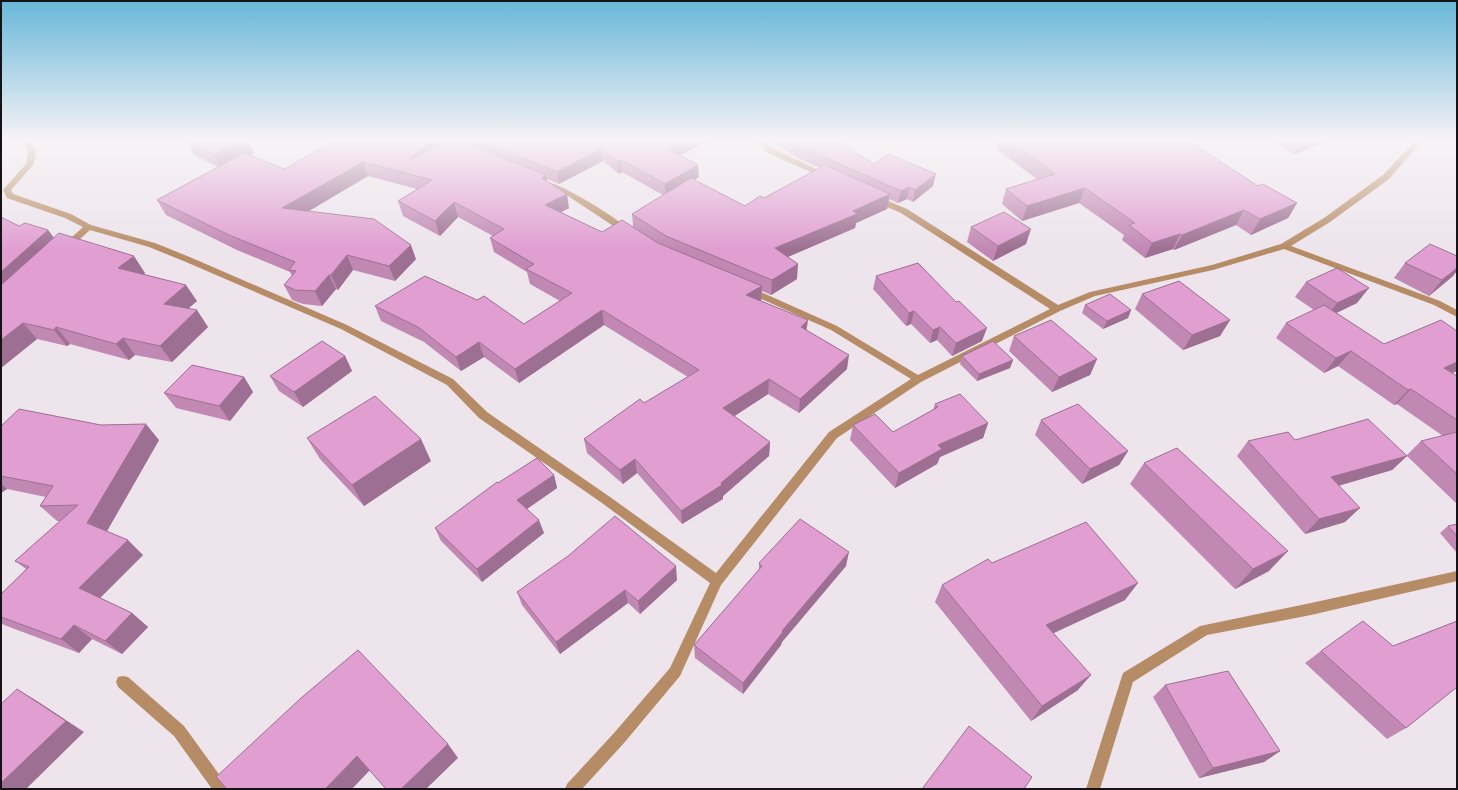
<svg xmlns="http://www.w3.org/2000/svg" width="1458" height="790" font-family="Manrope,sans-serif">
<style>
.lines{fill:none;stroke-linecap:round;stroke-linejoin:round}
.street{fill:#b68c66;fill-rule:evenodd}
.wall{fill:#c188b4;fill-rule:evenodd}
.shaded-wall{fill:#9d6f92}
.building{fill:#e09ed1;stroke:#9d6f92}
</style>
<rect width="100%" height="100%" fill="#ede4ec"/>
<g class="lines">
<path class="street" d="M 22,140 L 28,140 L 36,151 L 34,164 L 11,190 L 13,194 L 71,214 L 91,225 L 155,243 L 192,258 L 347,325 L 453,379 L 487,412 L 610,497 L 716,573 L 829,432 L 911,379 L 831,330 L 748,293 L 747,291 L 748,289 L 754,289 L 837,326 L 918,375 L 1050,309 L 901,213 L 873,201 L 873,197 L 879,197 L 907,209 L 1058,305 L 1090,292 L 1212,265 L 1281,244 L 1324,218 L 1383,175 L 1416,140 L 1423,140 L 1389,179 L 1330,222 L 1291,246 L 1440,301 L 1457,310 L 1457,317 L 1434,305 L 1284,249 L 1213,270 L 1095,296 L 1060,311 L 921,382 L 837,438 L 721,585 L 680,676 L 624,743 L 582,789 L 565,789 L 567,784 L 614,733 L 670,668 L 710,583 L 602,503 L 479,418 L 447,385 L 341,329 L 186,262 L 149,247 L 90,230 L 69,249 L 63,249 L 63,245 L 83,227 L 65,218 L 7,198 L 3,190 L 26,164 L 28,151 Z
M 754,140 L 762,140 L 776,150 L 831,176 L 830,178 L 824,178 L 770,154 Z
M 545,182 C 557,180 622,221 631,231 L 630,233 L 624,233 L 568,196 L 545,186 Z
M 1457,571 L 1457,581 L 1311,615 L 1207,635 L 1133,682 L 1100,789 L 1086,789 L 1123,673 L 1200,626 L 1311,603 Z
M 123,676 L 128,677 L 184,726 L 221,777 L 226,789 L 212,789 L 174,736 L 118,687 L 116,682 L 118,677 Z"/>
</g>
<path class="wall" d="M 183,140 L 247,140 L 254,153 L 249,155 L 285,169 L 441,145 L 469,144 L 468,140 L 710,140 L 680,155 L 699,177 L 694,180 L 745,206 L 764,198 L 820,168 L 798,158 L 770,140 L 835,140 L 874,164 L 933,186 L 913,202 L 907,199 L 898,203 L 889,199 L 887,209 L 856,223 L 855,228 L 787,257 L 797,279 L 771,295 L 762,291 L 761,301 L 807,331 L 847,369 L 799,413 L 768,394 L 734,416 L 770,442 L 769,456 L 723,496 L 723,499 L 682,524 L 637,473 L 623,484 L 587,453 L 584,439 L 688,377 L 604,325 L 519,383 L 484,357 L 461,371 L 424,342 L 381,321 L 375,306 L 524,324 L 560,301 L 530,284 L 527,272 L 494,252 L 490,238 L 493,236 L 458,217 L 440,236 L 403,216 L 398,201 L 417,189 L 368,176 L 308,211 L 416,259 L 395,281 L 353,270 L 338,290 L 336,289 L 322,306 L 303,304 L 292,300 L 284,285 L 292,276 L 290,272 L 237,250 L 166,215 L 157,200 L 218,167 L 194,155 L 186,141 ZM 603,161 L 619,174 L 622,172 L 663,195 L 632,214 L 633,226 L 602,232 L 561,212 L 569,208 L 547,181 L 547,179 L 559,184 Z
M 999,140 L 1187,140 L 1258,186 L 1297,203 L 1288,218 L 1251,235 L 1236,225 L 1174,250 L 1173,249 L 1145,258 L 1122,240 L 1124,235 L 1079,203 L 1022,221 L 1002,204 L 1006,189 L 1037,179 L 996,149 Z
M 1269,140 L 1330,140 L 1295,154 Z
M 1,217 L 19,226 L 48,230 L 54,238 L 145,273 L 143,274 L 197,301 L 188,308 L 208,327 L 172,362 L 135,355 L 129,360 L 70,344 L 67,346 L 37,339 L 1,368 Z
M 971,227 L 1026,244 L 993,261 L 967,242 Z
M 1405,263 L 1453,276 L 1429,296 L 1394,278 Z
M 876,276 L 982,341 L 952,356 L 937,340 L 930,343 L 911,324 L 906,326 L 873,289 Z
M 1306,282 L 1357,303 L 1336,313 L 1384,344 L 1457,331 L 1457,371 L 1452,373 L 1457,376 L 1457,504 L 1407,456 L 1392,470 L 1338,486 L 1345,522 L 1305,534 L 1237,456 L 1248,441 L 1295,440 L 1407,455 L 1421,441 L 1443,436 L 1397,404 L 1394,405 L 1338,366 L 1324,373 L 1276,338 L 1286,323 L 1314,310 L 1295,297 Z
M 1142,294 L 1230,320 L 1220,336 L 1183,350 L 1135,309 Z
M 1085,305 L 1131,310 L 1128,318 L 1103,329 L 1082,313 Z
M 1014,336 L 1097,359 L 1090,375 L 1052,392 L 1009,351 Z
M 345,356 L 352,371 L 303,407 L 279,391 L 270,376 Z
M 962,356 L 1013,360 L 1010,368 L 977,381 L 960,364 Z
M 244,377 L 253,392 L 230,421 L 176,408 L 164,393 Z
M 935,404 L 988,423 L 983,438 L 940,457 L 937,464 L 895,488 L 850,440 L 853,425 L 893,432 L 933,410 Z
M 1041,420 L 1128,451 L 1119,465 L 1082,484 L 1035,435 Z
M 1,426 L 159,440 L 107,531 L 143,555 L 100,598 L 132,613 L 148,627 L 122,654 L 92,639 L 79,653 L 4,625 L 1,623 L 1,595 L 26,569 L 15,561 L 60,521 L 57,521 L 40,506 L 46,497 L 7,489 L 1,493 Z
M 307,438 L 431,461 L 364,506 L 320,459 Z
M 1144,463 L 1269,571 L 1235,589 L 1130,484 Z
M 554,475 L 557,488 L 527,509 L 544,533 L 482,582 L 441,541 L 435,528 L 498,483 Z
M 1457,524 L 1457,553 L 1440,533 L 1448,526 Z
M 759,563 L 846,566 L 782,642 L 781,645 L 743,694 L 695,658 L 694,645 L 759,570 Z
M 677,580 L 640,614 L 628,603 L 560,654 L 522,605 L 517,592 Z
M 942,585 L 1125,600 L 1054,633 L 1078,690 L 1031,721 L 935,602 Z
M 1457,621 L 1457,688 L 1456,688 L 1406,728 L 1387,739 L 1305,663 L 1321,651 L 1393,646 Z
M 1165,685 L 1280,751 L 1264,762 L 1199,778 L 1153,697 Z"/>
<path class="shaded-wall" d="M 243,140 L 247,140 L 254,153 L 222,169 L 214,155 Z
M 431,140 L 439,140 L 442,147 L 410,159 Z
M 685,140 L 710,140 L 668,161 L 667,149 Z
M 1310,140 L 1330,140 L 1295,154 L 1302,143 Z
M 601,149 L 603,161 L 559,184 L 557,172 Z
M 621,160 L 622,172 L 619,174 L 617,161 Z
M 363,162 L 368,176 L 289,223 L 282,208 Z
M 698,165 L 699,177 L 666,197 L 665,184 Z
M 936,174 L 933,186 L 913,202 L 915,190 Z
M 546,175 L 549,190 L 542,178 Z
M 909,187 L 907,199 L 898,203 L 901,191 Z
M 1085,188 L 1079,203 L 1022,221 L 1027,206 Z
M 567,194 L 569,208 L 548,219 L 545,205 Z
M 890,194 L 887,209 L 856,223 L 855,228 L 774,263 L 775,248 Z
M 454,202 L 458,217 L 440,236 L 435,221 Z
M 1297,203 L 1288,218 L 1251,235 L 1260,219 Z
M 1244,210 L 1236,225 L 1174,250 L 1182,235 Z
M 1031,229 L 1026,244 L 993,261 L 998,246 Z
M 48,230 L 60,246 L 1,301 L 1,272 Z
M 1180,234 L 1173,249 L 1145,258 L 1152,243 Z
M 411,245 L 416,259 L 395,281 L 389,266 Z
M 347,255 L 353,270 L 338,290 L 331,275 Z
M 134,256 L 145,273 L 129,284 L 118,268 Z
M 798,264 L 797,279 L 771,295 L 772,280 Z
M 1457,268 L 1457,271 L 1453,276 L 1429,296 L 1442,280 Z
M 329,275 L 336,289 L 322,306 L 315,291 Z
M 186,285 L 197,301 L 175,320 L 164,304 Z
M 762,286 L 761,301 L 746,310 L 746,295 Z
M 1369,288 L 1357,303 L 1326,318 L 1337,303 Z
M 197,310 L 208,327 L 172,362 L 160,346 Z
M 602,310 L 604,325 L 519,383 L 515,369 Z
M 1131,310 L 1128,318 L 1103,329 L 1107,321 Z
M 914,311 L 911,324 L 906,326 L 909,313 Z
M 808,320 L 806,334 L 801,327 Z
M 1230,320 L 1220,336 L 1183,350 L 1192,335 Z
M 23,323 L 37,339 L 1,368 L 1,340 Z
M 56,327 L 70,344 L 67,346 L 54,330 Z
M 940,327 L 937,340 L 930,343 L 933,330 Z
M 987,328 L 982,341 L 952,356 L 956,343 Z
M 123,338 L 135,355 L 129,360 L 116,344 Z
M 479,342 L 484,357 L 461,371 L 456,357 Z
M 1351,351 L 1338,366 L 1324,373 L 1336,358 Z
M 849,355 L 847,369 L 799,413 L 800,399 Z
M 345,356 L 352,371 L 303,407 L 294,392 Z
M 1097,359 L 1090,375 L 1052,392 L 1059,377 Z
M 1013,360 L 1010,368 L 977,381 L 979,374 Z
M 1457,362 L 1457,371 L 1430,383 L 1444,368 Z
M 244,377 L 253,392 L 230,421 L 219,406 Z
M 769,379 L 768,394 L 724,423 L 723,408 Z
M 1411,389 L 1397,404 L 1394,405 L 1408,390 Z
M 988,423 L 983,438 L 940,457 L 937,464 L 895,488 L 899,473 L 938,445 Z
M 146,424 L 159,440 L 103,538 L 87,523 Z
M 421,439 L 431,461 L 364,506 L 352,485 Z
M 770,442 L 769,456 L 723,496 L 723,499 L 682,524 L 681,511 L 721,483 Z
M 1128,451 L 1119,465 L 1082,484 L 1090,469 Z
M 1407,456 L 1392,470 L 1317,492 L 1331,477 Z
M 635,459 L 637,473 L 623,484 L 620,470 Z
M 554,475 L 557,488 L 521,513 L 517,500 Z
M 1,484 L 7,489 L 1,493 Z
M 1360,508 L 1345,522 L 1305,534 L 1319,519 Z
M 539,520 L 544,533 L 482,582 L 477,569 Z
M 128,540 L 143,555 L 96,602 L 79,588 Z
M 1288,551 L 1269,571 L 1235,589 L 1253,569 Z
M 849,552 L 846,566 L 782,642 L 781,645 L 743,694 L 743,683 L 782,631 Z
M 676,566 L 677,580 L 640,614 L 638,601 Z
M 1138,583 L 1125,600 L 1036,641 L 1046,625 Z
M 625,590 L 628,603 L 560,654 L 556,642 Z
M 132,613 L 148,627 L 122,654 L 105,641 Z
M 74,625 L 92,639 L 79,653 L 61,639 Z
M 1091,675 L 1078,690 L 1031,721 L 1042,706 Z
M 17,689 L 37,701 L 84,732 L 26,789 L 1,789 L 1,783 Z
M 448,744 L 458,758 L 426,789 L 401,789 Z
M 1280,751 L 1264,762 L 1199,778 L 1213,768 Z
M 357,756 L 371,769 L 352,789 L 325,789 Z"/>
<path class="building" d="M 187,140 L 243,140 L 214,155 L 186,141 Z
M 335,140 L 431,140 L 410,159 L 451,140 L 458,140 L 546,175 L 542,178 L 567,194 L 545,205 L 602,232 L 622,220 L 658,243 L 762,286 L 746,295 L 808,320 L 801,327 L 849,355 L 800,399 L 769,379 L 723,408 L 770,442 L 721,483 L 722,485 L 681,511 L 635,459 L 620,470 L 584,439 L 640,399 L 644,403 L 699,370 L 602,310 L 515,369 L 479,342 L 456,357 L 418,327 L 375,306 L 425,276 L 477,300 L 484,296 L 524,324 L 572,293 L 526,269 L 534,264 L 490,238 L 504,229 L 454,202 L 435,221 L 398,201 L 432,180 L 363,162 L 282,208 L 374,219 L 411,245 L 389,266 L 347,255 L 331,275 L 329,275 L 315,291 L 295,290 L 284,285 L 296,271 L 289,270 L 295,262 L 229,235 L 157,200 L 244,153 L 285,169 Z
M 479,140 L 685,140 L 667,149 L 698,165 L 665,184 L 621,160 L 617,161 L 601,149 L 557,172 Z
M 789,140 L 835,140 L 874,164 L 888,154 L 936,174 L 915,190 L 909,187 L 901,191 L 799,146 Z
M 1008,140 L 1187,140 L 1258,186 L 1263,184 L 1297,203 L 1260,219 L 1244,210 L 1182,235 L 1180,234 L 1152,243 L 1129,225 L 1135,223 L 1085,188 L 1027,206 L 1006,189 L 1055,174 Z
M 1295,140 L 1310,140 L 1302,143 Z
M 825,165 L 890,194 L 853,211 L 857,214 L 775,248 L 798,264 L 772,280 L 666,236 L 632,214 L 691,178 L 745,206 L 760,196 L 764,198 Z
M 1004,212 L 1031,229 L 998,246 L 971,227 Z
M 1,217 L 19,226 L 25,223 L 48,230 L 1,272 Z
M 59,233 L 134,256 L 118,268 L 186,285 L 164,304 L 197,310 L 160,346 L 123,338 L 116,344 L 56,327 L 54,330 L 23,323 L 1,340 L 1,285 Z
M 1430,244 L 1457,256 L 1457,268 L 1442,280 L 1405,263 Z
M 918,263 L 956,302 L 959,301 L 987,328 L 956,343 L 940,327 L 933,330 L 914,311 L 909,313 L 876,276 Z
M 1337,268 L 1369,288 L 1337,303 L 1306,282 Z
M 1179,281 L 1230,320 L 1192,335 L 1142,294 Z
M 1110,294 L 1131,310 L 1107,321 L 1085,305 Z
M 1324,305 L 1384,344 L 1441,320 L 1457,331 L 1457,362 L 1444,368 L 1457,376 L 1457,420 L 1411,389 L 1408,390 L 1351,351 L 1336,358 L 1286,323 Z
M 1051,320 L 1097,359 L 1059,377 L 1014,336 Z
M 322,341 L 345,356 L 294,392 L 270,376 Z
M 993,341 L 1013,360 L 979,374 L 962,356 Z
M 192,365 L 244,377 L 219,406 L 164,393 Z
M 960,394 L 988,423 L 938,445 L 942,449 L 899,473 L 853,425 L 875,414 L 893,432 L 938,407 L 935,404 Z
M 375,396 L 421,439 L 352,485 L 307,438 Z
M 1078,404 L 1128,451 L 1090,469 L 1041,420 Z
M 19,409 L 101,425 L 146,424 L 87,523 L 128,540 L 79,588 L 132,613 L 105,641 L 74,625 L 61,639 L 1,617 L 1,594 L 29,567 L 15,561 L 78,505 L 40,506 L 53,486 L 1,476 L 1,426 Z
M 1368,419 L 1407,456 L 1331,477 L 1360,508 L 1319,519 L 1248,441 L 1288,432 L 1295,440 Z
M 1457,432 L 1457,474 L 1421,441 Z
M 1177,448 L 1288,551 L 1253,569 L 1144,463 Z
M 537,458 L 554,475 L 517,500 L 539,520 L 477,569 L 435,528 L 497,482 L 498,483 Z
M 615,516 L 676,566 L 638,601 L 625,590 L 556,642 L 517,592 L 568,556 Z
M 800,519 L 849,552 L 782,631 L 783,632 L 743,683 L 694,645 L 762,566 L 759,563 Z
M 1086,522 L 1138,583 L 1046,625 L 1091,675 L 1042,706 L 942,585 L 988,559 L 992,563 Z
M 1457,524 L 1457,536 L 1448,526 Z
M 1363,621 L 1393,646 L 1457,621 L 1457,687 L 1406,728 L 1321,651 Z
M 358,650 L 448,744 L 401,789 L 386,789 L 357,756 L 325,789 L 227,789 L 216,777 L 301,698 Z
M 1228,671 L 1280,751 L 1213,768 L 1165,685 Z
M 17,689 L 66,721 L 1,783 L 1,704 Z
M 969,726 L 1032,777 L 1024,789 L 922,789 Z"/>
<linearGradient id="sky" x2="0" y2="1"><stop stop-color="#67b7d9"/><stop offset="0.56" stop-color="#f7f3f6"/><stop offset="1" stop-color="#f7f3f6" stop-opacity="0"/></linearGradient>
<rect width="1458" height="250" fill="url(#sky)"/>
<rect width="1458" height="790" fill="none" stroke="#161316" stroke-width="4"/>
</svg>
